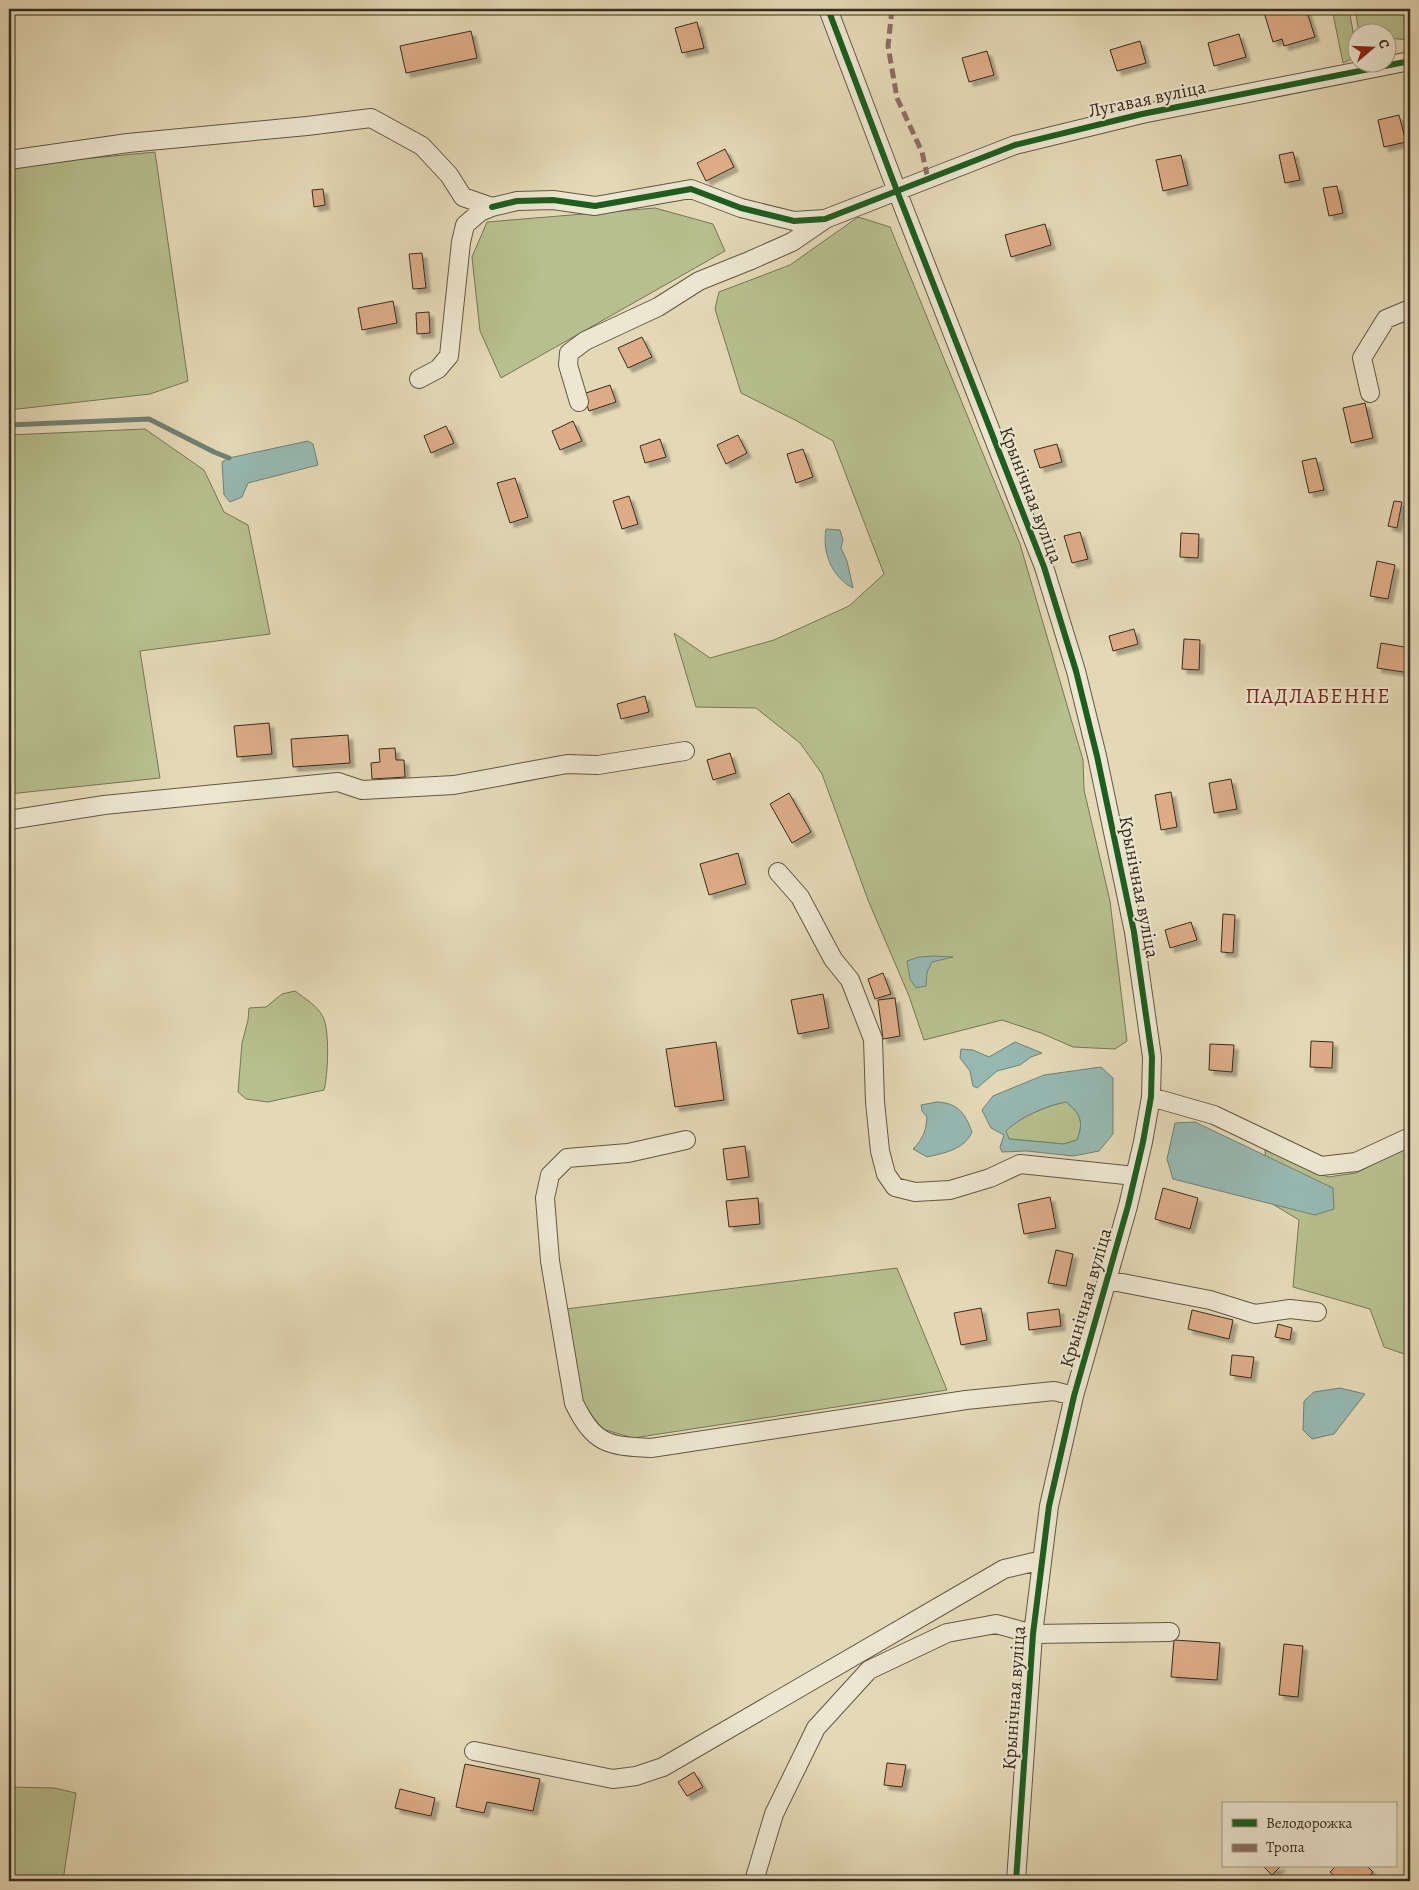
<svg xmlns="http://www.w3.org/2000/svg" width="1419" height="1890" font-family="Alegreya,serif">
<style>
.green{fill:#b6bf8d;stroke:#767655}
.water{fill:#96b9b2;stroke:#708176;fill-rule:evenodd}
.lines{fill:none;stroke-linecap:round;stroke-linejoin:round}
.stream{stroke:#708176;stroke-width:5}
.building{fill:#ddac87;stroke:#362c1d;filter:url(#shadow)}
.minor-casing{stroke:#625743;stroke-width:20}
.minor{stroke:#ede6d0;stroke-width:18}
.quiet{stroke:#8d6e63;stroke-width:5;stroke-dasharray:10 5;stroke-linecap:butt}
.cycleway-casing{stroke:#ede6d0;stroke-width:9}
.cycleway{stroke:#1b5e20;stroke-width:6}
.labels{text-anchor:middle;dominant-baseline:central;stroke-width:4;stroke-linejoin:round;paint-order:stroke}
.street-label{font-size:19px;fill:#362c1d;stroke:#ede6d0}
.quarter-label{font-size:21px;letter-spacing:1px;fill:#7a1f14;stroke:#ede6d0}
</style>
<defs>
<filter id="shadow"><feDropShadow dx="4.5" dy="4.5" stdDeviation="1" flood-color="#0004"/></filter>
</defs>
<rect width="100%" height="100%" fill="#e4d9b6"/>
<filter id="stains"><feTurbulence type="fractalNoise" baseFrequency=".004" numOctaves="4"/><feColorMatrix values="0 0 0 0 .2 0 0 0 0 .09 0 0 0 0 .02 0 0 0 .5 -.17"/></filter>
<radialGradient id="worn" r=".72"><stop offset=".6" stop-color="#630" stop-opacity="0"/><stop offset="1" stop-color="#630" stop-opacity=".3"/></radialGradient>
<path class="green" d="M 1332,9 L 1349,9 L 1354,37 L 1356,40 L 1356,57 L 1343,63 Z
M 1355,9 L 1410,9 L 1410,40 L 1387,38 L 1386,32 L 1359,32 Z
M 155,152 L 188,381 L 150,394 L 9,410 L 9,166 Z
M 655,208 L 713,224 L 725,251 L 501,378 L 480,331 L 472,257 L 487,222 Z
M 858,217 L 890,227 L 1020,544 L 1083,760 L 1084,790 L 1110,901 L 1127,1041 L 1115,1049 L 1073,1047 L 1041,1033 L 1002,1020 L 924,1040 L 909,996 L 868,900 L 822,774 L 800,743 L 756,708 L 696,707 L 674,633 L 710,658 L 774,640 L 849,606 L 884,574 L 833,441 L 795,420 L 741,393 L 715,309 L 719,292 L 790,265 Z
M 145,429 L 204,470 L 224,512 L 248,525 L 270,634 L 140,651 L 160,778 L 9,794 L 9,435 Z
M 295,991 C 304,998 318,1006 323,1017 C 330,1030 328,1076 324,1090 L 268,1102 L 246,1099 L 238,1092 L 242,1043 L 248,1020 L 249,1008 L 266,1007 L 282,994 Z
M 1066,1102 C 1081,1114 1084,1122 1077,1140 L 1064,1144 L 1009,1139 L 1005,1131 C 1018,1118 1048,1105 1066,1102 Z
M 1410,1146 L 1410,1356 L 1384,1347 L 1370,1309 L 1293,1287 L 1299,1220 L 1256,1194 L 1266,1165 L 1265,1150 L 1328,1177 L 1356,1173 Z
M 897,1268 L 947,1390 L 633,1438 L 599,1428 L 579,1399 L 566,1309 Z
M 9,1787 L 54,1788 L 76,1793 L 63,1881 L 9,1881 Z"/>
<path class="water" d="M 308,441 L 313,444 L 318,465 L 248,483 L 242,497 L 230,502 L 224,495 L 222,462 L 229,458 Z
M 826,529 L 840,530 L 843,540 L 841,548 L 847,561 L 853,588 C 832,577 822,553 826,529 Z
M 934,956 L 953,957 L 932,962 L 927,972 L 926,986 L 916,988 L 910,979 L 907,961 L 919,957 Z
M 1015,1042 L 1042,1053 L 1031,1057 L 1020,1065 L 997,1071 L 977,1088 L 973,1086 L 970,1071 L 960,1058 L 961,1049 L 973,1050 L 989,1057 Z
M 1101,1067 L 1113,1078 L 1113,1134 L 1099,1151 L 1073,1156 L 1027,1151 L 1002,1152 L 1000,1147 L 1004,1135 L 991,1128 L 982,1110 L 993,1096 L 1044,1075 ZM 1066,1102 C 1081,1114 1084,1122 1077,1140 L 1064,1144 L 1009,1139 L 1006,1131 C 1018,1118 1048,1105 1066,1102 Z
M 937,1102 C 958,1103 965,1113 972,1132 C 964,1150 944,1153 927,1157 L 913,1149 C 923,1139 926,1131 927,1117 L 922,1111 L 921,1105 Z
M 1195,1122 L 1333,1188 L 1334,1209 L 1315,1215 L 1173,1179 L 1167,1159 L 1175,1123 Z
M 1340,1388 L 1365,1394 L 1334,1434 L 1312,1439 L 1303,1430 L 1304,1401 L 1314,1392 Z"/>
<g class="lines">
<path class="stream" d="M 9,425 L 149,419 L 214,452 L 229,458"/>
</g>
<path class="building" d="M 1263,9 L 1306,9 L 1315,37 L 1284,46 L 1282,39 L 1273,42 Z
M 697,22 L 704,48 L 682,53 L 675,28 Z
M 471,31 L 477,58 L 406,73 L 400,46 Z
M 1239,34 L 1246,57 L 1214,66 L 1208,43 Z
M 1140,41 L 1146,63 L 1117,71 L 1110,50 Z
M 987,51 L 994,75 L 969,82 L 962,58 Z
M 1399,115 L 1406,142 L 1384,147 L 1378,120 Z
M 725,149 L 734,167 L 706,181 L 697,163 Z
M 1293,152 L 1300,180 L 1285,183 L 1279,155 Z
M 1181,155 L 1188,185 L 1163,191 L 1156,160 Z
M 1337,186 L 1343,213 L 1329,216 L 1323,188 Z
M 323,189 L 325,205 L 314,207 L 312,190 Z
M 1045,224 L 1051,245 L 1011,257 L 1005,235 Z
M 422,253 L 426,288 L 413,289 L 409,254 Z
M 393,301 L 397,323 L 362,330 L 358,308 Z
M 429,312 L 430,333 L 417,334 L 416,313 Z
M 642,337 L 652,357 L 628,368 L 618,348 Z
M 610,385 L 616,402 L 589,411 L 583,394 Z
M 1365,403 L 1373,438 L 1351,443 L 1343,408 Z
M 573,421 L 582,441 L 560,450 L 552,431 Z
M 446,426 L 454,443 L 431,453 L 424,436 Z
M 738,435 L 747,453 L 726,464 L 717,445 Z
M 660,439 L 666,457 L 645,463 L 640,446 Z
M 1057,444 L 1062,462 L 1040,468 L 1034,450 Z
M 803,449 L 813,477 L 796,483 L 787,454 Z
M 1316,458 L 1324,490 L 1309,493 L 1302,461 Z
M 515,478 L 528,517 L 510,523 L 497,483 Z
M 629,496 L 638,524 L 622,529 L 613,501 Z
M 1394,501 L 1402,502 L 1397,528 L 1388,526 Z
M 1080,532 L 1088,559 L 1072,563 L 1064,536 Z
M 1181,533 L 1199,534 L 1198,558 L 1180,557 Z
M 1377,561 L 1395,565 L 1388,599 L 1370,596 Z
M 1134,629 L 1138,644 L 1113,651 L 1109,636 Z
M 1184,639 L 1200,640 L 1199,670 L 1182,669 Z
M 1381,643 L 1410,648 L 1410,673 L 1377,668 Z
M 645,696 L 649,712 L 621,719 L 617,704 Z
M 269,723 L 272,754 L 237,757 L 234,726 Z
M 348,735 L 350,763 L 293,767 L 291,739 Z
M 395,748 L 396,760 L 404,760 L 405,777 L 372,779 L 371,763 L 380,762 L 379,749 Z
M 730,753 L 736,773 L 713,780 L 707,760 Z
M 1231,779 L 1237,809 L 1214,813 L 1209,783 Z
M 1171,792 L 1177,827 L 1161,830 L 1155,795 Z
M 789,793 L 811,832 L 792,843 L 770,804 Z
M 738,853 L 746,884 L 709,895 L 700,864 Z
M 1223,914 L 1235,915 L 1233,953 L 1221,952 Z
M 1191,922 L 1197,940 L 1170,948 L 1165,930 Z
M 883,973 L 891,994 L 875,999 L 868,979 Z
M 823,994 L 829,1028 L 798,1034 L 791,1000 Z
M 895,998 L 900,1036 L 883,1039 L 878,1000 Z
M 1311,1041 L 1333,1042 L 1332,1068 L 1310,1067 Z
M 716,1042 L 724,1100 L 675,1107 L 666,1049 Z
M 1210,1044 L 1234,1045 L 1232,1072 L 1209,1070 Z
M 745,1146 L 749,1177 L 727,1180 L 723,1149 Z
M 1163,1188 L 1198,1198 L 1190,1229 L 1155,1219 Z
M 1050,1197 L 1056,1228 L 1024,1234 L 1018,1204 Z
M 758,1198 L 760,1224 L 729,1227 L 726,1201 Z
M 1056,1250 L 1073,1254 L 1066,1286 L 1048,1283 Z
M 981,1308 L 987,1340 L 961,1345 L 954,1313 Z
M 1059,1309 L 1061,1326 L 1029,1330 L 1027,1313 Z
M 1192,1310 L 1233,1320 L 1229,1339 L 1188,1329 Z
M 1278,1324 L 1292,1328 L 1290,1340 L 1275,1337 Z
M 1232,1355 L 1254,1357 L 1251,1378 L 1230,1375 Z
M 1174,1640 L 1220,1643 L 1217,1680 L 1171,1677 Z
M 1284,1644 L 1303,1646 L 1298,1697 L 1279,1695 Z
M 887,1763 L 906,1765 L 902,1787 L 884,1785 Z
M 465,1764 L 540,1779 L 533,1811 L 487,1802 L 484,1813 L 456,1807 Z
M 694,1772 L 703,1787 L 687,1796 L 678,1782 Z
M 400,1789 L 435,1798 L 431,1816 L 395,1808 Z
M 1263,1866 L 1281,1866 L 1272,1875 Z
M 1336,1866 L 1367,1866 L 1373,1872 L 1365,1881 L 1340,1881 L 1330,1872 Z"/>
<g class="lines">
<defs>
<path id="minor" d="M 828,9 L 897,191 L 1044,567 L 1076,671 L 1097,756 L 1134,932 L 1152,1057 L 1151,1097 L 1143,1142 L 1128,1206 L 1074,1396 L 1049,1506 L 1033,1634 L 1016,1881
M 9,160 L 128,143 L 307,126 L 371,118 L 422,146 L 449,175 L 463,197 L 492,207
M 419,379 L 438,369 L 449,356 L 461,242 L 465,225 L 480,212 L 492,207 L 517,201 L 553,200 L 595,206 L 691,189 L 741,208 L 794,221 L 825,219 L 1015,145 L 1142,114 L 1410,61
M 1370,393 L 1362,358 L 1386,319 L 1410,309
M 579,402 L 568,365 L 569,353 L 585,341 L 658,307 L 699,281 L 749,261 L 792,242 L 824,220
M 9,820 L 104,805 L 338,782 L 362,790 L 454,785 L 567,764 L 598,765 L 685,751
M 778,872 L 800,897 L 833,959 L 850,980 L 873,1039 L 875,1102 L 880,1151 L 886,1174 L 895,1187 L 915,1192 L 950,1190 L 990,1178 L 1020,1164 L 1135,1176
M 1151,1097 L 1214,1115 L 1321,1166 L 1356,1162 L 1410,1137
M 686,1140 L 628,1153 L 567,1158 L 550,1175 L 545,1198 L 550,1261 L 574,1403 C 594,1444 607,1446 651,1448 L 966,1400 L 1054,1391 L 1074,1396
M 1107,1280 L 1210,1300 L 1255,1314 L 1290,1309 L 1317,1312
M 474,1751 L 613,1779 L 636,1776 L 663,1767 L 1004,1569 L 1042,1560
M 754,1881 L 774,1814 L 816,1728 L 869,1670 L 947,1633 L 996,1624 L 1033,1634 L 1170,1632"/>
</defs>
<use href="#minor" class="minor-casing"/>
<use href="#minor" class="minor"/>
<path class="quiet" d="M 892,9 L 888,46 L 897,98 L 922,152 L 928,179"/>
<defs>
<path id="cycleway" d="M 828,9 L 897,191 L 1044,567 L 1076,671 L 1097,756 L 1134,932 L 1152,1057 L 1151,1097 L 1143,1142 L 1128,1206 L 1074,1396 L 1049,1506 L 1033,1634 L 1016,1881
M 492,207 L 517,201 L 553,200 L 595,206 L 691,189 L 741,208 L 794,221 L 825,219 L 1015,145 L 1142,114 L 1410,61"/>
</defs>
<use href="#cycleway" class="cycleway-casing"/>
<use href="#cycleway" class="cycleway"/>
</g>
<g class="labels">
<g class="street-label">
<text transform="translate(1147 99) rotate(-12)">Лугавая вуліца</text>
<text transform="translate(1031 495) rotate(69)">Крынічная вуліца</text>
<text transform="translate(1139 887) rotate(79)">Крынічная вуліца</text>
<text transform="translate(1086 1298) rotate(-74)">Крынічная вуліца</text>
<text transform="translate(1014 1698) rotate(-86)">Крынічная вуліца</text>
</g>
<g class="quarter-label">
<text x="1318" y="696">ПАДЛАБЕННЕ</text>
</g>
</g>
<rect width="1419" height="1890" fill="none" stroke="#e4d9b6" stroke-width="30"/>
<rect x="10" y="10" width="1399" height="1870" fill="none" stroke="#362c1d" stroke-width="2.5"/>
<rect x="15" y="15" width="1389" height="1860" fill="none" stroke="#362c1d"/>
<rect x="1222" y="1802" width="175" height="65" fill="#ede6d0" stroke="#a49c88"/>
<rect x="1232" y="1819" width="25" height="8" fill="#1b5e20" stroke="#a49c88"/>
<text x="1266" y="1828" font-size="15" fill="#362c1d">Велодорожка</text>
<rect x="1232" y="1844" width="25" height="8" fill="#8d6e63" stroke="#a49c88"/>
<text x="1266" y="1852" font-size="15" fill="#362c1d">Тропа</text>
<g transform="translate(1372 48) rotate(71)"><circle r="24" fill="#ede6d0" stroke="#a49c88"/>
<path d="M0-4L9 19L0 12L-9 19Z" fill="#8f2418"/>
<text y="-8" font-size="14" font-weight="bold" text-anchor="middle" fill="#362c1d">С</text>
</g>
<rect width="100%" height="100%" filter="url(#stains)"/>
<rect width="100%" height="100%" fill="url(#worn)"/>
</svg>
